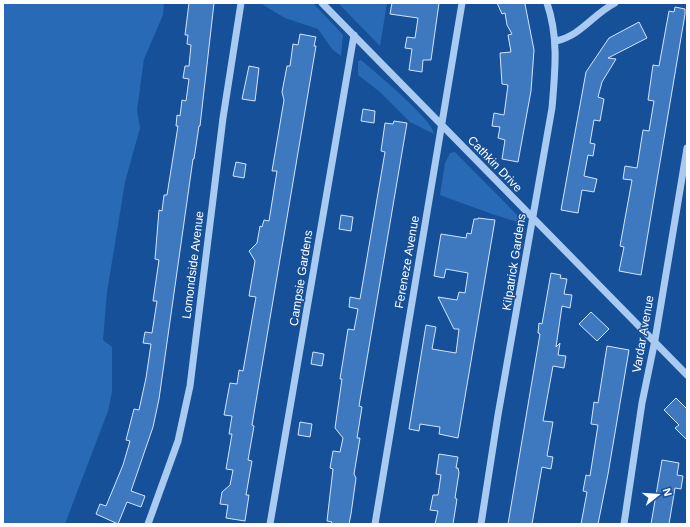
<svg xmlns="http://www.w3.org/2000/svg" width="690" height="527" font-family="Helvetica,sans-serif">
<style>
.green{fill:#296ab6}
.building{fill:#3e79c0;stroke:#d1e5fc}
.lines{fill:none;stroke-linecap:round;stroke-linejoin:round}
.minor{stroke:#a9cbf2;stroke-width:7}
.labels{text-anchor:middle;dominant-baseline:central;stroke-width:3;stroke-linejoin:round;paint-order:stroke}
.street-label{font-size:12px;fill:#fff;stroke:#165099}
</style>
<rect width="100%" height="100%" fill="#165099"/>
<path class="green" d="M 3,3 L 164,3 L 163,15 L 144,59 L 137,110 L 140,128 L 125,182 L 107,292 L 103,340 L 112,347 L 112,392 L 108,411 L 65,524 L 3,524 Z
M 260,3 L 313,3 L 343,35 L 341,56 L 332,49 L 318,29 L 285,18 Z
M 338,3 L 387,3 L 380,46 Z
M 361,60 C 374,71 434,121 434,134 L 410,122 L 380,92 L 358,75 L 358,61 Z
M 455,152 L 521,219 L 524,224 L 492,214 L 440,195 L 445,163 L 450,153 Z"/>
<path class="building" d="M 189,3 L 214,3 L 200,126 L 199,126 L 194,159 L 193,159 L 159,399 L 153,427 L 131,491 L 145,496 L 141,507 L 127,502 L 118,524 L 96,514 L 100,504 L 106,506 L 123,465 L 130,441 L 126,440 L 134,409 L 139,410 L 146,378 L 151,344 L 143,343 L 145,332 L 152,333 L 157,301 L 153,301 L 159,260 L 155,259 L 159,210 L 162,211 L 164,195 L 167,195 L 178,126 L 176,126 L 177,115 L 180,116 L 182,100 L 186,101 L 189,79 L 183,78 L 185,66 L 189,66 L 191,45 L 187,44 L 188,35 L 185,35 Z
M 392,3 L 439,3 L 431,60 L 423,60 L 422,72 L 409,70 L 412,49 L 405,48 L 407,37 L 415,38 L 418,18 L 390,14 Z
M 497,3 L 527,3 L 525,4 L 534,50 L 531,91 L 518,162 L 502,159 L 505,140 L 498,138 L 500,127 L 492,126 L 494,113 L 504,115 L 508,85 L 502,84 L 500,53 L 511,52 L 508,35 L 512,34 L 507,25 L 505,13 L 502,14 Z
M 675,7 L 685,9 L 685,14 L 641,275 L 619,271 L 624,247 L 620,246 L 632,180 L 623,179 L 625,166 L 637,168 L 643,130 L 649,131 L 654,101 L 648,100 L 653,65 L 659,66 L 669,11 L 674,12 Z
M 639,22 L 647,38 L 608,58 L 616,59 L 602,82 L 598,97 L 604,99 L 600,121 L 594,120 L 590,143 L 595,144 L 593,156 L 588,155 L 584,176 L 597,179 L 594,192 L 582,190 L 578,213 L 561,210 L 586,72 L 609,38 Z
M 300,34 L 316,37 L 314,46 L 316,46 L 252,425 L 254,426 L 248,460 L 252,461 L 246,495 L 249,495 L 245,521 L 226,518 L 228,505 L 220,504 L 222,492 L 230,485 L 233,470 L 226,469 L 232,434 L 229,434 L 232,416 L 224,415 L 230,383 L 237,384 L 239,370 L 243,371 L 256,297 L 249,296 L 255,261 L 249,251 L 257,243 L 260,226 L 262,227 L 264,220 L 269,221 L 277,171 L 272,171 L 284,100 L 282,92 L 287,66 L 290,66 L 293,44 L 298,45 Z
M 249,66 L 259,68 L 255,101 L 242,99 Z
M 363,109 L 375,111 L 374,123 L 361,121 Z
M 394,121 L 407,123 L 359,406 L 362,407 L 357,438 L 360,438 L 354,474 L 356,478 L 351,514 L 349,524 L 331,524 L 332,522 L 327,521 L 333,469 L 330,468 L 333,451 L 340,452 L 343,438 L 335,428 L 342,379 L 340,379 L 348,329 L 354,330 L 358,309 L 349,307 L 350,297 L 360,299 L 385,152 L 381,151 L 385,123 L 393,124 Z
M 236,162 L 246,164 L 244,178 L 233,176 Z
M 341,215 L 353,217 L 351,231 L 339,229 Z
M 478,218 L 495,220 L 458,438 L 439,434 L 440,427 L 420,424 L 419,431 L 409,429 L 426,325 L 436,327 L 432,349 L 456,353 L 459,329 L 454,329 L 438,297 L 457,300 L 459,292 L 465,293 L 468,273 L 446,269 L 444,278 L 434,276 L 441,234 L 466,238 L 467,233 L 471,234 L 474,219 L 478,219 Z
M 551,273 L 561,275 L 560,278 L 567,279 L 564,294 L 572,295 L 570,308 L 562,306 L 556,347 L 560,343 L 558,355 L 566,356 L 564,368 L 553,366 L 543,421 L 553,422 L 547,456 L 553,457 L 551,469 L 542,467 L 532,524 L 508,524 L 531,387 L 540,334 L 538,333 L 539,323 L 542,324 Z
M 591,312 L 609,329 L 597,341 L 579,324 Z
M 607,346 L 629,350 L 608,474 L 598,524 L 581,524 L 587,492 L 583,491 L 586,475 L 590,476 L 598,425 L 591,424 L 594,402 L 598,403 Z
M 313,352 L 324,354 L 322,366 L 311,364 Z
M 676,398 L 687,409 L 687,440 L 675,428 L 679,425 L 664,410 Z
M 300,422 L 312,424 L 310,437 L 298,435 Z
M 439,454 L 458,457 L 456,468 L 458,468 L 459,473 L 455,498 L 457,499 L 453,524 L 435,524 L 438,511 L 430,510 L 433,495 L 438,495 L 441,475 L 436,474 Z
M 662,460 L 679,463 L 677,475 L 683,476 L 681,489 L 675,488 L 669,524 L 651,524 Z"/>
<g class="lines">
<path class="minor" d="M 322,3 L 687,375
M 556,41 C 582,35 592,15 615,3
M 148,524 L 178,441 L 190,386 L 223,118 L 241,3
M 270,524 L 354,35
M 375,524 L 462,3
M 481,524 L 498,415 L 552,108 C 555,72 559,38 547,3
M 624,524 L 642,403 L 655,340 L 687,148"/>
</g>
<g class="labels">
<g class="street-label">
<text transform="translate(495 164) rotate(46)">Cathkin Drive</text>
<text transform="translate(407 262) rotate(-80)">Fereneze Avenue</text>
<text transform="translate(514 262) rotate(-81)">Kilpatrick Gardens</text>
<text transform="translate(193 265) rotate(-83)">Lomondside Avenue</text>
<text transform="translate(301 278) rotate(-81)">Campsie Gardens</text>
<text transform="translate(643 334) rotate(-80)">Vardar Avenue</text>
</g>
</g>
<rect width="690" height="527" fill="none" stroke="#ffffff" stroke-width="8"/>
<g transform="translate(658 495) rotate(73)" stroke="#165099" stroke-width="3" paint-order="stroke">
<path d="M0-3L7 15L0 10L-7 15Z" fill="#ffffff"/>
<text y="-6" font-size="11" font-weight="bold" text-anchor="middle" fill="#ffffff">N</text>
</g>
</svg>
